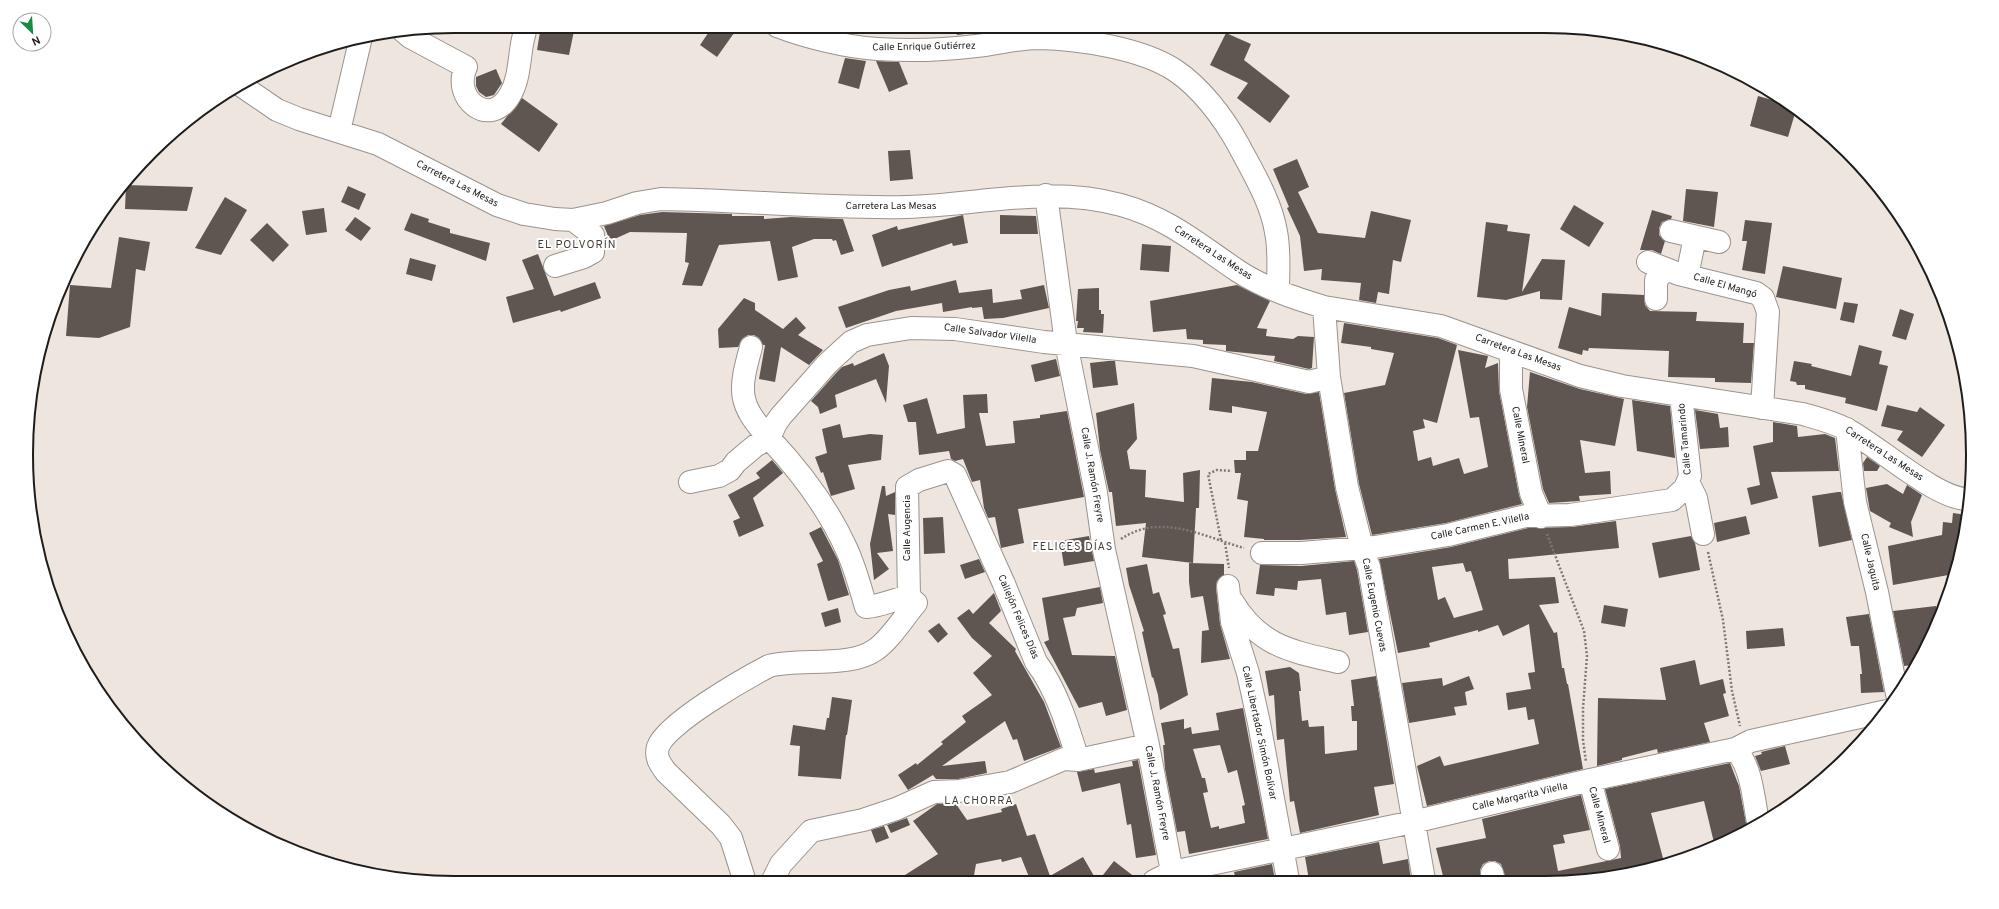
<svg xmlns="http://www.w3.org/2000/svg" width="1999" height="909" font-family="Overpass,sans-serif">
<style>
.building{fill:#5f5551;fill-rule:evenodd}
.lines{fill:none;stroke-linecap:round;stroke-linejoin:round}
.minor-casing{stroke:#9a938b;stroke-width:24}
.path{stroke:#7d7873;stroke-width:2.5;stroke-dasharray:2 2;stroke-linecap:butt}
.minor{stroke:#fff;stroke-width:22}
.labels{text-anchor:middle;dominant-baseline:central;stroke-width:4;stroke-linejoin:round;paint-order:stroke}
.street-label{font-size:10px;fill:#1f1d1a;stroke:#fff}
.neighbourhood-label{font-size:11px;letter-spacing:1px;fill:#453f38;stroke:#fff}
.rim{fill:none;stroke:#1f1d1a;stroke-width:2}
</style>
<rect width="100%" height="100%" fill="#eee6de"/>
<path class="building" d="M 541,26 L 575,26 L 569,55 L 537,50 Z
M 713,26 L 739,26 L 717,57 L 700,45 Z
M 955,26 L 996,26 L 996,30 L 957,35 Z
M 1226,33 L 1251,44 L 1244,60 L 1290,96 L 1270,123 L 1237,98 L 1248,83 L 1210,65 Z
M 845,58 L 866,61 L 859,89 L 838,83 Z
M 876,61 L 899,62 L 908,84 L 889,92 Z
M 496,69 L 502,83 L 494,95 L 486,97 L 479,92 L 476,86 L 476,77 Z
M 1758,96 L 1791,105 L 1796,110 L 1788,137 L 1750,126 Z
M 522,98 L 558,124 L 539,152 L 501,124 Z
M 910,150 L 913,179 L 890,181 L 888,151 Z
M 1297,159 L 1309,187 L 1298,192 L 1318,233 L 1365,238 L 1371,211 L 1411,220 L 1401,262 L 1393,260 L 1389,294 L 1378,292 L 1376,303 L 1359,300 L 1361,283 L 1321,280 L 1322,269 L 1304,271 L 1300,236 L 1287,208 L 1289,207 L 1273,169 Z
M 126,185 L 193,187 L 187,211 L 125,209 Z
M 348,186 L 366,194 L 359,210 L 341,202 Z
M 1686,189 L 1718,192 L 1714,227 L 1683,221 Z
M 225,197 L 247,210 L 221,255 L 195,248 Z
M 1574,205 L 1604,223 L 1589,247 L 1560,229 Z
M 324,208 L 327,232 L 306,235 L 302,211 Z
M 1652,210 L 1672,216 L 1671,219 L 1662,222 L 1659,228 L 1659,235 L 1665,241 L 1661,254 L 1652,250 L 1640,250 Z
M 662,212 L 732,214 L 732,216 L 764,216 L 764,219 L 791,217 L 843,219 L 854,251 L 841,255 L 836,240 L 833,241 L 832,239 L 814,239 L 792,247 L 798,277 L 778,281 L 770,241 L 719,245 L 702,286 L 682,285 L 689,263 L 685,262 L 687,233 L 630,232 L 610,241 L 604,226 L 640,215 Z
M 411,213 L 429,219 L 428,222 L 450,229 L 450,233 L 490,243 L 486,261 L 404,230 Z
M 963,215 L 968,243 L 953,246 L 952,243 L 882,267 L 872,235 L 897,226 L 898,230 Z
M 1000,215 L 1036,216 L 1038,234 L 1000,234 Z
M 355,217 L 371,228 L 361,241 L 345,230 Z
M 1745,220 L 1772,223 L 1765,274 L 1742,270 L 1747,241 L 1742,241 Z
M 1486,222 L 1508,225 L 1507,231 L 1530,234 L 1522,292 L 1542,259 L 1565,260 L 1562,300 L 1540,299 L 1540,291 L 1506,300 L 1477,297 Z
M 267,223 L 289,245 L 273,262 L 250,240 Z
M 119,237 L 150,242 L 145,271 L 136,269 L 130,327 L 99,338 L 66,336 L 70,285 L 111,288 Z
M 1142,244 L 1171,246 L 1169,272 L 1140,270 Z
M 538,254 L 554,296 L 595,282 L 601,298 L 561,312 L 560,310 L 513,323 L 506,297 L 534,289 L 522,260 Z
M 410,258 L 436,265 L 432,281 L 406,274 Z
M 1783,266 L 1842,278 L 1836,309 L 1776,297 Z
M 956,280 L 959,293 L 992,289 L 993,303 L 1022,299 L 1020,290 L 1044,285 L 1049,308 L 1003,318 L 984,319 L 982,307 L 972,308 L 972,307 L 943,312 L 942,303 L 896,311 L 846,328 L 838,307 L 889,290 L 910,286 L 911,291 Z
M 1237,285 L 1270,301 L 1257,328 L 1267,329 L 1266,336 L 1293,339 L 1298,336 L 1314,337 L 1312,368 L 1309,369 L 1274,361 L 1275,356 L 1226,351 L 1226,345 L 1203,344 L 1203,340 L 1187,339 L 1186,329 L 1153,332 L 1150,301 Z
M 1099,288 L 1099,310 L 1101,310 L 1101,314 L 1104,314 L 1103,333 L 1083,332 L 1084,328 L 1077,328 L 1078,321 L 1076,321 L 1078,289 Z
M 1602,293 L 1644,295 L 1645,305 L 1650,311 L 1697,312 L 1696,321 L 1744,323 L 1743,343 L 1754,343 L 1751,383 L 1715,382 L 1715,378 L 1668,377 L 1669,351 L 1589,348 L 1588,351 L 1583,350 L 1582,355 L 1558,348 L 1569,307 L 1601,316 Z
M 744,298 L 755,303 L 755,310 L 783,329 L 796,317 L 806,328 L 798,335 L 823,350 L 809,365 L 781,347 L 775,382 L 759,379 L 765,345 L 763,345 L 759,338 L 754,335 L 748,335 L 742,339 L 738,347 L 719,348 L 718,329 Z
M 1844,302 L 1858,304 L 1854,323 L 1840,320 Z
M 1900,309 L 1914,314 L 1906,340 L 1892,336 Z
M 1344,323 L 1438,338 L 1457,345 L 1437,423 L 1423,419 L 1425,428 L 1413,431 L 1418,461 L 1431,457 L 1433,466 L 1459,458 L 1464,474 L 1488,467 L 1479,417 L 1470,418 L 1458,350 L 1488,356 L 1485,368 L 1498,363 L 1499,391 L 1519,495 L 1522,504 L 1446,523 L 1372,535 L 1359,484 L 1344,393 L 1385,385 L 1394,353 L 1371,349 L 1371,347 L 1341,343 Z
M 1859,345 L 1882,351 L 1879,364 L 1888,366 L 1877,411 L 1845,403 L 1846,398 L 1805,389 L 1805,385 L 1797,385 L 1796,382 L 1790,381 L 1794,361 L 1812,364 L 1811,366 L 1851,376 Z
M 884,353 L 889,366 L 886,403 L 876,379 L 835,395 L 837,407 L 820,414 L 818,407 L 811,401 L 836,373 L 842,367 L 853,363 L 854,366 Z
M 1056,359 L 1060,376 L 1035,382 L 1031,365 Z
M 1108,361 L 1115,361 L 1118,385 L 1093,388 L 1090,363 Z
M 1530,372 L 1580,389 L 1624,399 L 1615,446 L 1580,440 L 1585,473 L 1610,471 L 1611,494 L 1579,496 L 1580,501 L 1549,503 L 1543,489 L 1527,407 Z
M 1212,378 L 1252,382 L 1306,394 L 1319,392 L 1335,489 L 1346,537 L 1300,540 L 1264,540 L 1264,539 L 1244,537 L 1248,501 L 1237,499 L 1241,473 L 1235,473 L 1234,460 L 1246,460 L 1246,451 L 1258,451 L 1267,412 L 1232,406 L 1232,413 L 1209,410 Z
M 987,394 L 988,413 L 979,413 L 986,446 L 1015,443 L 1013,421 L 1040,418 L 1040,415 L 1067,411 L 1084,497 L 1018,509 L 1024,543 L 1001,548 L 995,517 L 988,518 L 984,508 L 980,480 L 972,482 L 963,459 L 955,461 L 951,459 L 949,451 L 919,455 L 916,422 L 908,422 L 903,405 L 927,398 L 937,434 L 965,428 L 963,395 Z
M 1632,400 L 1670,406 L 1675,458 L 1637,451 Z
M 1134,403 L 1137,439 L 1127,451 L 1130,469 L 1146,470 L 1145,497 L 1184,502 L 1183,473 L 1200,470 L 1199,508 L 1196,508 L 1193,563 L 1142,557 L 1146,523 L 1116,526 L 1112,492 L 1109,492 L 1100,450 L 1096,413 Z
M 1887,405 L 1917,412 L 1920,407 L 1945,425 L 1922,457 L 1897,440 L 1903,431 L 1881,426 Z
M 1695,410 L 1718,414 L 1720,428 L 1728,427 L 1729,447 L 1700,449 Z
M 1773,422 L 1797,426 L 1798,437 L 1825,434 L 1835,438 L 1839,471 L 1771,472 L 1778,498 L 1751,505 L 1747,488 L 1760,485 L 1753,446 L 1773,442 Z
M 840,424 L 843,438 L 870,434 L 883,435 L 881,460 L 848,465 L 855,489 L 831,496 L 823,472 L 821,473 L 815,457 L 827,453 L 822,429 Z
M 1867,457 L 1880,466 L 1877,471 L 1864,471 L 1863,463 Z
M 772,460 L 783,473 L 753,498 L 764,526 L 739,537 L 733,521 L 740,518 L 728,495 L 760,478 L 756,473 Z
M 1887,484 L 1903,494 L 1907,485 L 1922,495 L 1911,522 L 1913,537 L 1889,527 L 1891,523 L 1870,511 L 1866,488 Z
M 882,486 L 885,486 L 886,496 L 895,492 L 895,515 L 888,514 L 893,551 L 877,553 L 889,569 L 874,580 L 870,544 Z
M 1838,492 L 1841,492 L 1852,540 L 1819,547 L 1812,496 Z
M 1953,513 L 1967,515 L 1965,538 L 1954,574 L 1893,585 L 1888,546 L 1942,535 L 1943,522 L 1952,523 Z
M 1746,516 L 1750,534 L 1717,542 L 1714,523 Z
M 943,517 L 945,553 L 924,554 L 923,518 Z
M 1616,521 L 1619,548 L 1508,559 L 1509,579 L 1555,577 L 1559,603 L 1539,605 L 1554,633 L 1557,632 L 1562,668 L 1564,668 L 1567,684 L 1568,684 L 1583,769 L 1427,806 L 1417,766 L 1440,756 L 1444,766 L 1539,744 L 1534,719 L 1528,720 L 1526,707 L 1508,710 L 1506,693 L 1531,689 L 1528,673 L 1535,672 L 1529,624 L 1503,636 L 1498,625 L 1478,632 L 1478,630 L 1429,643 L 1430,647 L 1398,653 L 1379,559 L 1451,547 L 1528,528 L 1572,527 ZM 1463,563 L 1466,572 L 1471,571 L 1483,610 L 1454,618 L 1445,597 L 1438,600 L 1432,567 Z
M 821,527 L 838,560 L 849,595 L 828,601 L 817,564 L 823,561 L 809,533 Z
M 1089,536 L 1094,561 L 1064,566 L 1060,541 Z
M 1691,536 L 1695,543 L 1700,570 L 1659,578 L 1652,543 Z
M 979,559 L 985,572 L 965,579 L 960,565 Z
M 1354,561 L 1357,570 L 1368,632 L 1349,635 L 1346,612 L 1326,615 L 1321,579 L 1298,581 L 1297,590 L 1275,588 L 1274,596 L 1256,594 L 1260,565 L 1301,566 Z
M 1189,563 L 1224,564 L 1224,575 L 1217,581 L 1216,587 L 1220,624 L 1230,659 L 1201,663 L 1202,631 L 1209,630 L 1203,596 L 1191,598 L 1189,582 Z
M 1147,564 L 1153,594 L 1159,592 L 1166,614 L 1163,615 L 1173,649 L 1179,648 L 1188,695 L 1160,710 L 1158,695 L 1153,677 L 1152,678 L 1142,632 L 1144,631 L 1129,585 L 1126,568 Z
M 1100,587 L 1103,603 L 1077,608 L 1075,616 L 1063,618 L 1072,655 L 1115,656 L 1127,710 L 1106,716 L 1102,702 L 1079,708 L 1044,642 L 1049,640 L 1042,598 Z
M 994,593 L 1001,611 L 989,623 L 1016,649 L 1015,651 L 1044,702 L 1061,747 L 1024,761 L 1017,739 L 1013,740 L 1005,721 L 942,766 L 985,761 L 987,773 L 958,779 L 936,779 L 933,775 L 908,790 L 898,775 L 916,763 L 917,765 L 943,744 L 941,742 L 966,722 L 962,716 L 992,695 L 973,673 L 992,656 L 972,638 L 957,618 L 969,609 L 973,614 Z
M 1604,605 L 1628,609 L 1625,627 L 1601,623 Z
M 1936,606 L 1938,622 L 1914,665 L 1904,666 L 1893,611 Z
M 838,608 L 841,622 L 825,627 L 821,613 Z
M 1869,614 L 1884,692 L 1861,693 L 1860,674 L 1862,674 L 1859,646 L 1851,646 L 1846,617 Z
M 939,623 L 948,634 L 938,643 L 928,631 Z
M 1783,628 L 1785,646 L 1747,649 L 1746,631 Z
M 1695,660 L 1700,685 L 1723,679 L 1726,693 L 1723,694 L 1729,716 L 1704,723 L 1710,742 L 1658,753 L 1657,749 L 1622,758 L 1622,760 L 1597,766 L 1598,698 L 1666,700 L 1660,668 Z
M 1290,667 L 1299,673 L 1301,691 L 1299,691 L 1302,721 L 1308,720 L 1309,727 L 1324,726 L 1325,754 L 1357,750 L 1357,721 L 1352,721 L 1351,706 L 1354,706 L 1351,680 L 1376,676 L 1394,784 L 1374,787 L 1379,815 L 1300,833 L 1294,801 L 1290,802 L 1284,739 L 1277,740 L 1274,695 L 1269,696 L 1265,671 Z
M 1469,676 L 1474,689 L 1465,692 L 1467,705 L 1454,707 L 1456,715 L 1409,723 L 1402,683 L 1442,678 L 1443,686 Z
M 832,697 L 852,700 L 847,735 L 846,735 L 841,779 L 798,776 L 800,746 L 790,745 L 793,725 L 825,730 L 827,718 L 829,718 Z
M 1243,708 L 1268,839 L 1189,854 L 1185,831 L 1177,832 L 1165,769 L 1163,745 L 1165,745 L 1161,723 L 1184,719 L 1184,729 L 1191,727 L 1192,734 L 1219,730 L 1216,713 ZM 1220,745 L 1228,773 L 1237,770 L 1245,805 L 1242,806 L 1245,823 L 1219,829 L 1219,826 L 1211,828 L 1203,793 L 1208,792 L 1205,778 L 1202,778 L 1193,749 Z
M 1785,746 L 1790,764 L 1761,771 L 1755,756 L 1762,754 L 1761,752 Z
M 1138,760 L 1156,855 L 1136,858 L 1131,824 L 1127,825 L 1120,783 L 1082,792 L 1077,772 L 1094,769 L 1095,773 L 1133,766 L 1132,761 Z
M 1730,763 L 1739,786 L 1747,828 L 1715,847 L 1704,801 L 1651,813 L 1664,862 L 1601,879 L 1506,880 L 1501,864 L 1495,861 L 1489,861 L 1483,864 L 1480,870 L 1481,880 L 1444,880 L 1436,848 L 1486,838 L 1482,819 L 1581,795 L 1590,830 L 1563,835 L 1565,843 L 1553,845 L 1558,871 L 1621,858 L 1620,846 L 1605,789 Z
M 937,804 L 956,804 L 967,820 L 1002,812 L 1001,809 L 1016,804 L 1027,836 L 1035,834 L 1050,876 L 1083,857 L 1094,876 L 1085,881 L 1036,881 L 1034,875 L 1029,877 L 1021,857 L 1002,862 L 1001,859 L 976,864 L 973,881 L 894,882 L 938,854 L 913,821 Z
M 907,818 L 910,825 L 891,833 L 887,825 Z
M 884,826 L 889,838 L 876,843 L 871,830 Z
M 1379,842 L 1383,864 L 1408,859 L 1411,880 L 1375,880 L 1374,875 L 1355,880 L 1309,880 L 1305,857 Z
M 1114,861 L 1140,881 L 1110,881 L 1103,875 Z
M 1272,864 L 1275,880 L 1236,880 L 1234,872 Z"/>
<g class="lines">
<defs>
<path id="minor" d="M 777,26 C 806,37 845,47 877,49 C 909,51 944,50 976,46 C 997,44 1017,38 1039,38 C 1079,39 1142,48 1176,71 C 1201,88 1223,117 1238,144 C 1252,171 1271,201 1276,232 C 1280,251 1278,271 1278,291
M 403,31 L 410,37 L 466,67 C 451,98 490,130 510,95 C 519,80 519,61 522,44 C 523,38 525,32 526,26
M 239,84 L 277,110 L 299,119 L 378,144 L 497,205 L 524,214 L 555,219 L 573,220 L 607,213 L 637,203 L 661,199 C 743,200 825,209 907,207 C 979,205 1049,185 1121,205 C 1168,218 1198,244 1238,271 C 1264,288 1294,298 1324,307 L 1441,326 L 1580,376 L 1622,386 L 1803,414 C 1817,418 1833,422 1846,429 C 1876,444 1938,501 1969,499
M 339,131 L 361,37
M 1046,195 L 1066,343 L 1096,493 L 1104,550 L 1148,745 L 1172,872
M 1671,231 L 1719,242
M 1648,262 L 1679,274 L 1756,293 L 1763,298 L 1768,312 L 1762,408
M 555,266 L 584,257 L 593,252 L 593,235 L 573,220
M 1687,276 L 1695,237
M 1656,299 L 1656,280 L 1666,269
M 1324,307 L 1329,377 L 1347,487 L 1362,548 L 1369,567 L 1424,880
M 1511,351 L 1511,389 L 1531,493 L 1541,517
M 1847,429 L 1855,502 L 1877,592 L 1897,694
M 690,482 L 719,476 L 730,470 L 736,462 L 755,446 L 769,438 C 737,403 739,391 751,347
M 1688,482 L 1696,498 L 1703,534
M 1262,553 L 1301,553 L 1375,547 L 1448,535 L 1526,516 L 1570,515 L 1672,500 L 1685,488 L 1690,476 L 1681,396
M 1228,586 L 1232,622 L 1248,673 L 1259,723 L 1288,880
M 909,597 L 907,487 L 919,480 L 948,471 L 955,475 L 1004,584 L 1036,662 C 1057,690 1068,727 1078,760
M 1232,601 C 1259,646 1290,651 1338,662
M 1735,749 C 1752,767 1753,797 1758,822
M 1590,780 L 1608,849
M 1492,873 L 1494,880
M 1154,881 L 1172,872 L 1413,822 L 1590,780 L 1735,749 L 1751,741 L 1887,711
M 745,882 L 731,838 L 721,825 L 666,772 C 660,764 655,757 658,747 C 665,724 746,678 769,666 C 799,658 850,668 875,650 C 890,640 904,617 916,603 L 909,597 C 893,599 882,606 866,607 C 860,587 855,567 846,548 C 828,508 799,470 769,438 L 776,423 L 781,416 L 827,364 L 851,342 L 867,335 L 911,328 L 955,329 L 1044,342 L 1193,356 L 1309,382 L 1329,377
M 772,882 L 781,864 L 811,831 L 863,820 L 896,809 L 934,792 L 959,791 L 1010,782 L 1064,759 L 1078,760 L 1148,745"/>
</defs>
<use href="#minor" class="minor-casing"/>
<path class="path" d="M 1547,534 L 1584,631 L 1587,656 L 1583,708 L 1583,740 L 1586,762
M 1121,539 C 1161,512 1204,537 1244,548
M 1221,540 L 1208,474 L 1217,470 L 1232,471
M 1225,543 L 1229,568
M 1708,552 L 1723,620 L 1732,691 L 1740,726"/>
<use href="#minor" class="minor"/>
</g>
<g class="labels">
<g class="street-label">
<text transform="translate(924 47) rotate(-1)">Calle Enrique Gutiérrez</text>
<text transform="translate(457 184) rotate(27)">Carretera Las Mesas</text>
<text x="891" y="206">Carretera Las Mesas</text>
<text transform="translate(1213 253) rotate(33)">Carretera Las Mesas</text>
<text transform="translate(1725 286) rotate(16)">Calle El Mangó</text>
<text transform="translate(990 334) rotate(8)">Calle Salvador Vilella</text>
<text transform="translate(1518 353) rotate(20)">Carretera Las Mesas</text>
<text transform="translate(1520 435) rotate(79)">Calle Mineral</text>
<text transform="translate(1685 439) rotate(-95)">Calle Tamarindo</text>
<text transform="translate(1884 454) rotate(33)">Carretera Las Mesas</text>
<text transform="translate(1092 475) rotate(80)">Calle J. Ramón Freyre</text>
<text transform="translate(1480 527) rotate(-12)">Calle Carmen E. Vilella</text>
<text transform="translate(907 528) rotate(-90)">Calle Augencia</text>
<text transform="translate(1870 562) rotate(77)">Calle Jaguita</text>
<text transform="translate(1374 605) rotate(79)">Calle Eugenio Cuevas</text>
<text transform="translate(1018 617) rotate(67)">Callejón Felices Días</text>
<text transform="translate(1259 733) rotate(78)">Calle Libertador Simón Bolívar</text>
<text transform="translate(1157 793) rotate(79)">Calle J. Ramón Freyre</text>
<text transform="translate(1520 797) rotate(-13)">Calle Margarita Vilella</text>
<text transform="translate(1599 815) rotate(75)">Calle Mineral</text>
</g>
<g class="neighbourhood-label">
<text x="577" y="245">EL POLVORÍN</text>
<text x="1073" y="547">FELICES DÍAS</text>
<text x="979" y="801">LA CHORRA</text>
</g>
</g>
<path d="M0 0H1999V909H0ZM454 33H1545A421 421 0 0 1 1966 454V455A421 421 0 0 1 1545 876H454A421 421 0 0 1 33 455V454A421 421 0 0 1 454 33Z" fill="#fff" fill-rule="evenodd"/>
<path class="rim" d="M454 33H1545A421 421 0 0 1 1966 454V455A421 421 0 0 1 1545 876H454A421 421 0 0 1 33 455V454A421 421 0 0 1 454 33Z"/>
<g transform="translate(32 32) rotate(155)"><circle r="19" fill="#ffffff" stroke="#a5a5a3"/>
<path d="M0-3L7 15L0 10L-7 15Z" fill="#178b44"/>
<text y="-6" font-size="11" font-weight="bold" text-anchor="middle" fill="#1f1d1a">N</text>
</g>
</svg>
